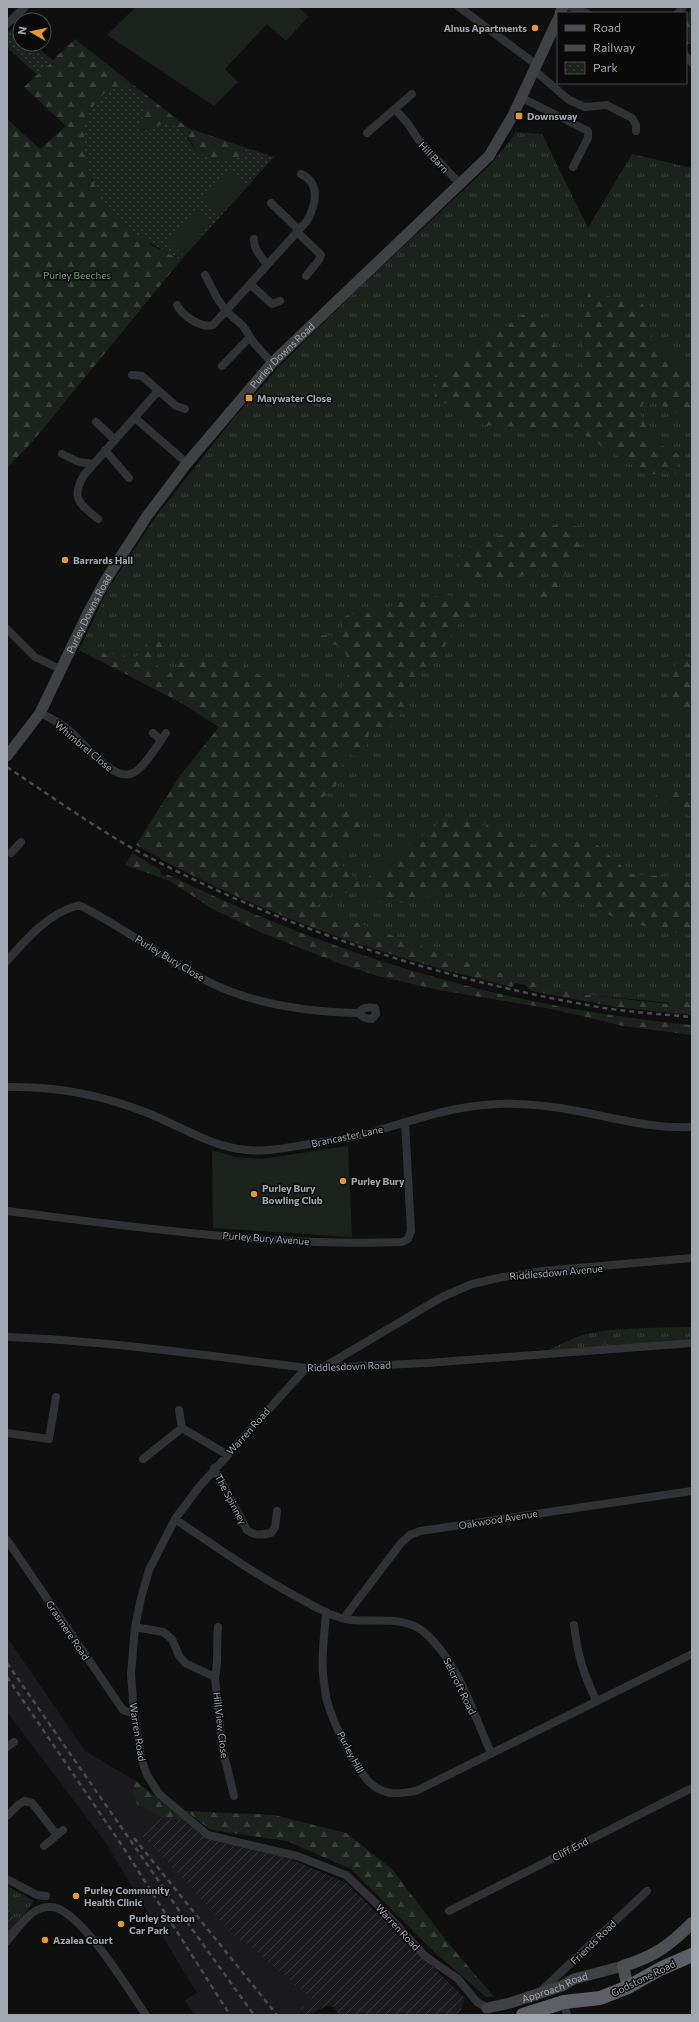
<svg xmlns="http://www.w3.org/2000/svg" width="699" height="2022" font-family="Commissioner,sans-serif">
<style>
.built{fill:#1b1b1d}
.industrial{fill:url(#industrial-furrows)}
.grass{fill:url(#grass-tufts)}
.forest{fill:url(#forest-firs)}
.park{fill:url(#park-dots)}
.garden{fill:#1c231c}
.lines{fill:none;stroke-linecap:round;stroke-linejoin:round}
.street{stroke:#313235;stroke-width:8}
.secondary{stroke:#3f4145;stroke-width:11}
.primary{stroke:#4d4f54;stroke-width:12}
.highway{stroke:#5d6066;stroke-width:14}
.rail{stroke:#484a4e;stroke-width:2.5;stroke-dasharray:5 4;stroke-linecap:butt}
.poi-dot{fill:#e19837;stroke:#0a0a0b;stroke-width:1.5}
.labels{text-anchor:middle;dominant-baseline:central;stroke-width:3;stroke-linejoin:round;paint-order:stroke}
.poi-label{font-size:10px;font-weight:bold;fill:#a1a7b0;stroke:#0a0a0b;text-anchor:start}
.street-label{font-size:10px;fill:#a1a7b0;stroke:#0a0a0b}
.park-label{font-size:10px;fill:#7b9a7a;stroke:#0a0a0b}
</style>
<defs>
<pattern id="industrial-furrows" width="10" height="10" patternUnits="userSpaceOnUse"><rect width="10" height="10" fill="#1b1b1d"/><path d="M-1 1l2-2M0 10L10 0M9 11l2-2" fill="none" stroke="#39393b"/></pattern>
<pattern id="grass-tufts" width="24" height="20" patternUnits="userSpaceOnUse"><rect width="24" height="20" fill="#1c231c"/><path d="M3 7l-1-3M5 7V3M7 7l1-3M15 17l-1-3M17 17v-4M19 17l1-3" fill="none" stroke="#3a403a"/></pattern>
<pattern id="forest-firs" width="22" height="20" patternUnits="userSpaceOnUse"><rect width="22" height="20" fill="#1c231c"/><path d="M5 1l3.5 6h-7zM16 11l3.5 6h-7z" fill="#3a403a"/></pattern>
<pattern id="park-dots" width="8" height="8" patternUnits="userSpaceOnUse"><rect width="8" height="8" fill="#1c231c"/><path d="M2 2h.1M6 6h.1" fill="none" stroke="#3a403a" stroke-width="1.8" stroke-linecap="round"/></pattern>
</defs>
<rect width="100%" height="100%" fill="#0f0f10"/>
<path class="built" d="M 7,1637 L 85,1751 L 136,1781 L 171,1810 L 147,1832 L 266,1958 L 313,2000 L 301,2008 L 302,2015 L 194,2015 L 185,2000 L 197,1993 L 105,1842 L 7,1712 Z"/>
<path class="industrial" d="M 171,1810 L 205,1837 L 282,1855 L 346,1883 L 465,1998 L 460,2012 L 453,2015 L 339,2015 L 334,2007 L 326,2006 L 309,2015 L 302,2015 L 301,2008 L 313,2000 L 260,1954 L 234,1935 L 151,1844 L 142,1836 Z
M 7,1886 L 34,1901 L 7,1936 Z"/>
<path class="grass" d="M 516,132 L 542,134 L 588,228 L 632,154 L 692,168 L 692,1005 L 579,994 L 519,979 L 448,956 L 314,907 L 142,836 L 180,776 L 219,727 L 180,702 L 79,650 L 108,589 L 154,519 L 233,419 L 278,368 L 362,285 L 489,166 L 510,141 Z
M 692,1327 L 692,1339 L 548,1350 C 562,1344 576,1336 591,1333 C 623,1327 659,1328 692,1327 Z
M 7,1886 L 34,1901 L 17,1924 L 7,1906 Z"/>
<path class="forest" d="M 692,9 L 692,44 L 686,44 L 686,15 Z
M 75,39 L 188,128 L 247,148 L 236,160 L 229,163 L 206,157 L 196,149 L 190,140 L 180,130 L 167,124 L 159,125 L 150,130 L 140,129 L 140,123 L 143,118 L 86,120 L 84,145 L 92,181 L 151,245 L 181,260 L 33,441 L 7,468 L 7,119 L 40,149 L 66,126 L 24,87 Z
M 589,292 L 643,304 L 654,343 L 692,374 L 692,420 L 647,398 L 639,411 L 653,441 L 680,455 L 675,474 L 647,474 L 574,429 L 483,425 L 435,397 L 435,376 L 525,313 L 544,317 L 573,388 L 583,375 L 583,312 Z
M 563,524 L 581,527 L 585,537 L 552,598 L 544,601 L 540,595 L 551,571 L 488,581 L 472,578 L 459,567 L 458,556 L 477,540 Z
M 444,594 L 463,600 L 475,600 L 477,603 L 475,612 L 459,623 L 436,660 L 407,685 L 404,692 L 405,708 L 390,728 L 386,730 L 377,728 L 369,732 L 366,752 L 357,757 L 352,756 L 345,749 L 339,752 L 341,765 L 337,774 L 336,787 L 323,797 L 320,803 L 322,806 L 353,812 L 360,816 L 360,829 L 352,848 L 345,850 C 337,866 347,873 359,880 L 360,887 L 355,894 L 336,891 L 315,907 L 448,956 L 520,979 L 579,994 L 668,1004 L 677,998 L 692,999 L 692,1015 L 617,1007 L 531,991 L 525,985 L 515,983 L 512,987 C 405,962 299,928 200,879 C 178,869 157,856 136,845 L 180,776 L 219,727 L 180,702 L 79,650 L 81,646 C 95,651 107,657 123,652 L 126,661 L 149,650 L 147,641 L 158,639 L 166,644 L 151,660 L 167,676 L 180,662 C 195,665 210,655 219,657 C 226,658 237,661 242,664 C 253,670 262,678 274,683 C 292,691 351,705 348,670 C 347,662 348,653 342,647 L 320,640 L 319,636 L 320,635 L 337,636 L 341,634 L 343,629 L 342,620 L 349,614 L 372,613 L 403,601 L 428,599 Z
M 690,658 L 692,660 L 692,726 L 667,702 L 670,667 Z
M 668,792 L 678,792 L 692,796 L 692,818 L 655,796 Z
M 448,816 L 487,826 L 535,846 L 589,838 L 631,874 L 683,878 L 692,884 L 692,936 L 626,922 L 570,899 L 490,888 L 433,892 L 417,903 L 371,902 L 377,882 L 367,878 Z
M 132,853 L 160,870 L 161,874 L 165,876 L 167,874 C 336,957 505,1007 692,1025 L 692,1035 L 623,1026 L 552,1009 L 439,990 L 378,976 L 338,963 L 260,932 L 211,908 L 170,881 L 125,865 Z
M 136,1781 L 184,1820 L 163,1818 L 137,1804 L 132,1791 Z
M 186,1811 L 274,1815 L 346,1833 L 392,1869 L 445,1939 L 494,1997 L 486,1997 L 432,1950 L 351,1869 L 287,1841 L 211,1830 Z"/>
<path class="park" d="M 17,25 L 20,28 L 20,44 L 34,44 L 53,61 L 37,75 L 7,47 L 7,33 Z
M 111,87 C 116,87 123,85 127,87 C 134,89 144,100 145,108 C 146,116 139,121 140,129 C 151,133 156,123 167,124 C 182,126 187,141 197,150 C 203,156 210,159 219,160 C 234,164 238,159 247,148 L 274,157 L 181,260 C 158,248 130,233 113,214 C 93,192 78,150 86,121 C 90,107 101,96 111,87 Z"/>
<path class="garden" d="M 136,7 L 299,7 L 308,17 L 286,41 L 267,24 L 225,69 L 238,82 L 214,106 L 107,35 Z
M 230,171 L 246,185 L 219,216 L 203,201 Z
M 196,209 L 212,223 L 183,255 L 167,240 Z
M 348,1146 L 352,1237 L 213,1228 L 212,1150 L 236,1157 L 261,1159 Z"/>
<g class="lines">
<path class="street" d="M 459,7 L 537,65
M 571,7 L 587,13
M 678,13 L 683,7
M 7,24 L 25,7
M 686,56 L 692,63
M 534,70 L 569,100 L 585,107 L 607,105 L 632,118 L 636,125 L 636,131
M 522,98 L 588,131 L 588,138 L 573,167
M 395,109 L 409,125 L 418,139 L 460,184
M 367,133 L 412,94
M 271,203 L 299,230
M 297,232 L 321,255 L 319,260 L 306,276
M 254,239 C 253,249 262,257 267,265
M 205,275 L 217,298 L 226,311 L 243,326 L 254,343 L 272,363
M 250,284 L 272,304 L 280,301
M 177,305 C 182,315 201,329 213,325 L 307,221 C 316,205 321,183 301,174
M 222,366 L 250,337
M 132,375 L 142,376 L 176,406 L 185,409
M 135,418 L 187,463
M 96,422 L 115,440
M 105,450 L 129,478
M 62,454 L 79,462 L 93,464
M 98,519 C 80,504 70,499 84,475 L 158,391
M 7,629 L 35,657 L 60,669
M 40,713 C 51,718 62,724 71,732 C 85,744 115,785 135,772 C 146,765 158,744 166,733
M 153,733 L 161,740
M 11,853 L 21,842
M 7,961 C 27,938 49,913 79,905 C 125,928 167,961 213,984 C 257,1005 310,1012 359,1013 C 362,1018 366,1019 372,1019 L 376,1014 L 375,1008 C 367,1007 363,1007 359,1013
M 7,1087 C 53,1086 102,1095 145,1112 C 179,1125 210,1147 247,1150 C 266,1152 285,1148 303,1145 C 325,1141 348,1139 369,1133 C 411,1121 452,1106 496,1104 C 523,1103 551,1106 577,1111 C 616,1118 652,1129 692,1127
M 7,1211 C 135,1227 274,1247 402,1242 L 408,1239 L 411,1231 L 405,1122
M 7,1337 C 107,1341 206,1355 306,1368 L 322,1368 L 427,1363 L 692,1343
M 324,1367 L 442,1297 L 472,1284 L 503,1277 L 543,1271 L 692,1258
M 306,1368 L 199,1487 L 175,1519 L 149,1570 L 141,1598 L 135,1627 L 131,1674 L 134,1714 L 141,1758 L 147,1775 L 159,1794 L 208,1835 L 297,1856 L 346,1875 L 380,1907 L 425,1956 L 458,1979 L 477,2002 L 487,2008
M 179,1410 L 182,1428 L 226,1454
M 7,1433 L 49,1439 L 56,1397
M 143,1459 L 182,1428
M 214,1468 L 247,1530 C 255,1536 261,1535 271,1533 L 275,1527 L 277,1511
M 175,1519 C 216,1547 257,1576 301,1599 C 315,1607 329,1615 345,1619 C 370,1624 403,1614 424,1632 C 458,1661 473,1713 491,1753
M 7,1540 L 123,1710 L 134,1714
M 326,1612 C 325,1632 321,1654 323,1674 C 324,1683 325,1693 327,1701 C 333,1722 358,1778 377,1788 C 390,1796 402,1793 416,1791 L 692,1654
M 344,1618 L 401,1543 L 410,1535 L 420,1531 L 692,1491
M 574,1625 C 578,1656 583,1673 596,1700
M 135,1627 L 163,1632 L 172,1639 L 179,1656 L 185,1663 L 215,1677 L 222,1747 L 234,1796
M 215,1677 C 219,1661 216,1644 218,1627
M 7,1747 L 14,1742
M 7,1816 L 17,1806 L 24,1801 L 32,1803 L 57,1835
M 44,1846 L 63,1830
M 7,1879 L 37,1895 L 46,1896
M 449,1911 L 692,1788
M 7,1941 C 17,1930 28,1912 42,1908 C 46,1907 53,1907 57,1908 C 87,1920 127,1988 146,2015
M 540,1992 L 647,1891
M 564,2002 L 567,2015"/>
<g class="secondary">
<path d="M 560,13 L 563,7"/>
<path id="s1" d="M 7,756 L 40,713 L 89,611 L 105,581 L 147,516 L 187,463 L 272,363 L 489,156 L 513,115 L 558,19"/>
<path id="s2" d="M 487,2008 L 510,2003 L 562,1986 L 574,1979 L 623,1966"/>
</g>
<path class="primary" d="M 628,1987 L 623,1966 C 654,1957 670,1945 692,1923"/>
<path class="highway" d="M 523,2015 L 564,2002 L 600,1998 L 628,1987 L 660,1969 L 692,1955"/>
<path class="rail" d="M 7,767 C 51,796 95,828 141,853 C 283,928 435,978 593,1006 C 625,1012 659,1014 692,1017
M 7,1663 L 192,1929 L 254,2015
M 7,1677 L 123,1847 L 230,2015
M 134,1838 L 277,2015"/>
</g>
<g class="poi-dot">
<circle cx="535" cy="28" r="4"/>
<rect x="515" y="112" width="8" height="8" rx="2"/>
<rect x="245" y="394" width="8" height="8" rx="2"/>
<circle cx="65" cy="560" r="4"/>
<circle cx="343" cy="1181" r="4"/>
<circle cx="254" cy="1194" r="4"/>
<circle cx="76" cy="1896" r="4"/>
<circle cx="121" cy="1924" r="4"/>
<circle cx="45" cy="1940" r="4"/>
</g>
<g class="labels">
<g class="poi-label">
<text x="527" y="28" text-anchor="end">Alnus Apartments</text>
<text x="527" y="116">Downsway</text>
<text x="257" y="398">Maywater Close</text>
<text x="73" y="560">Barrards Hall</text>
<text x="351" y="1181">Purley Bury</text>
<text x="262" y="1188">Purley Bury<tspan x="262" dy="12">Bowling Club</tspan></text>
<text x="84" y="1890">Purley Community<tspan x="84" dy="12">Health Clinic</tspan></text>
<text x="129" y="1918">Purley Station<tspan x="129" dy="12">Car Park</tspan></text>
<text x="53" y="1940">Azalea Court</text>
</g>
<g class="street-label">
<text transform="translate(434 157) rotate(47)">Hill Barn</text>
<text stroke="none"><textPath href="#s1" startOffset="489">Purley Downs Road</textPath></text>
<text stroke="none"><textPath href="#s1" startOffset="165">Purley Downs Road</textPath></text>
<text transform="translate(84 746) rotate(40)">Whimbrel Close</text>
<text transform="translate(170 958) rotate(31)">Purley Bury Close</text>
<text transform="translate(347 1136) rotate(-12)">Brancaster Lane</text>
<text transform="translate(266 1238) rotate(4)">Purley Bury Avenue</text>
<text transform="translate(556 1272) rotate(-5)">Riddlesdown Avenue</text>
<text transform="translate(349 1366) rotate(-2)">Riddlesdown Road</text>
<text transform="translate(248 1431) rotate(-48)">Warren Road</text>
<text transform="translate(231 1499) rotate(62)">The Spinney</text>
<text transform="translate(498 1519) rotate(-9)">Oakwood Avenue</text>
<text transform="translate(68 1630) rotate(56)">Grasmere Road</text>
<text transform="translate(460 1686) rotate(64)">Selcroft Road</text>
<text transform="translate(221 1725) rotate(83)">Hill View Close</text>
<text transform="translate(138 1732) rotate(81)">Warren Road</text>
<text transform="translate(351 1752) rotate(62)">Purley Hill</text>
<text transform="translate(570 1849) rotate(-27)">Cliff End</text>
<text transform="translate(398 1927) rotate(47)">Warren Road</text>
<text transform="translate(593 1942) rotate(-44)">Friends Road</text>
<text transform="translate(643 1978) rotate(-26)">Godstone Road</text>
<text stroke="none"><textPath href="#s2" startOffset="71">Approach Road</textPath></text>
</g>
<g class="park-label">
<text x="77" y="275">Purley Beeches</text>
</g>
</g>
<rect width="699" height="2022" fill="none" stroke="#a1a7b0" stroke-width="16"/>
<rect x="557" y="12" width="130" height="72" fill="#0a0a0b" stroke="#46494d"/>
<rect x="565" y="25" width="20" height="6" fill="#4d4f54" stroke="#46494d"/>
<text x="593" y="32" font-size="12" fill="#a1a7b0">Road</text>
<rect x="565" y="45" width="20" height="6" fill="#484a4e" stroke="#46494d"/>
<text x="593" y="52" font-size="12" fill="#a1a7b0">Railway</text>
<rect x="565" y="62" width="20" height="12" fill="url(#park-dots)" stroke="#46494d"/>
<text x="593" y="72" font-size="12" fill="#a1a7b0">Park</text>
<g transform="translate(32 32) rotate(279)"><circle r="19" fill="#0a0a0b" stroke="#46494d"/>
<path d="M0-3L7 15L0 10L-7 15Z" fill="#e19837"/>
<text y="-6" font-size="11" font-weight="bold" text-anchor="middle" fill="#a1a7b0">N</text>
</g>
</svg>
